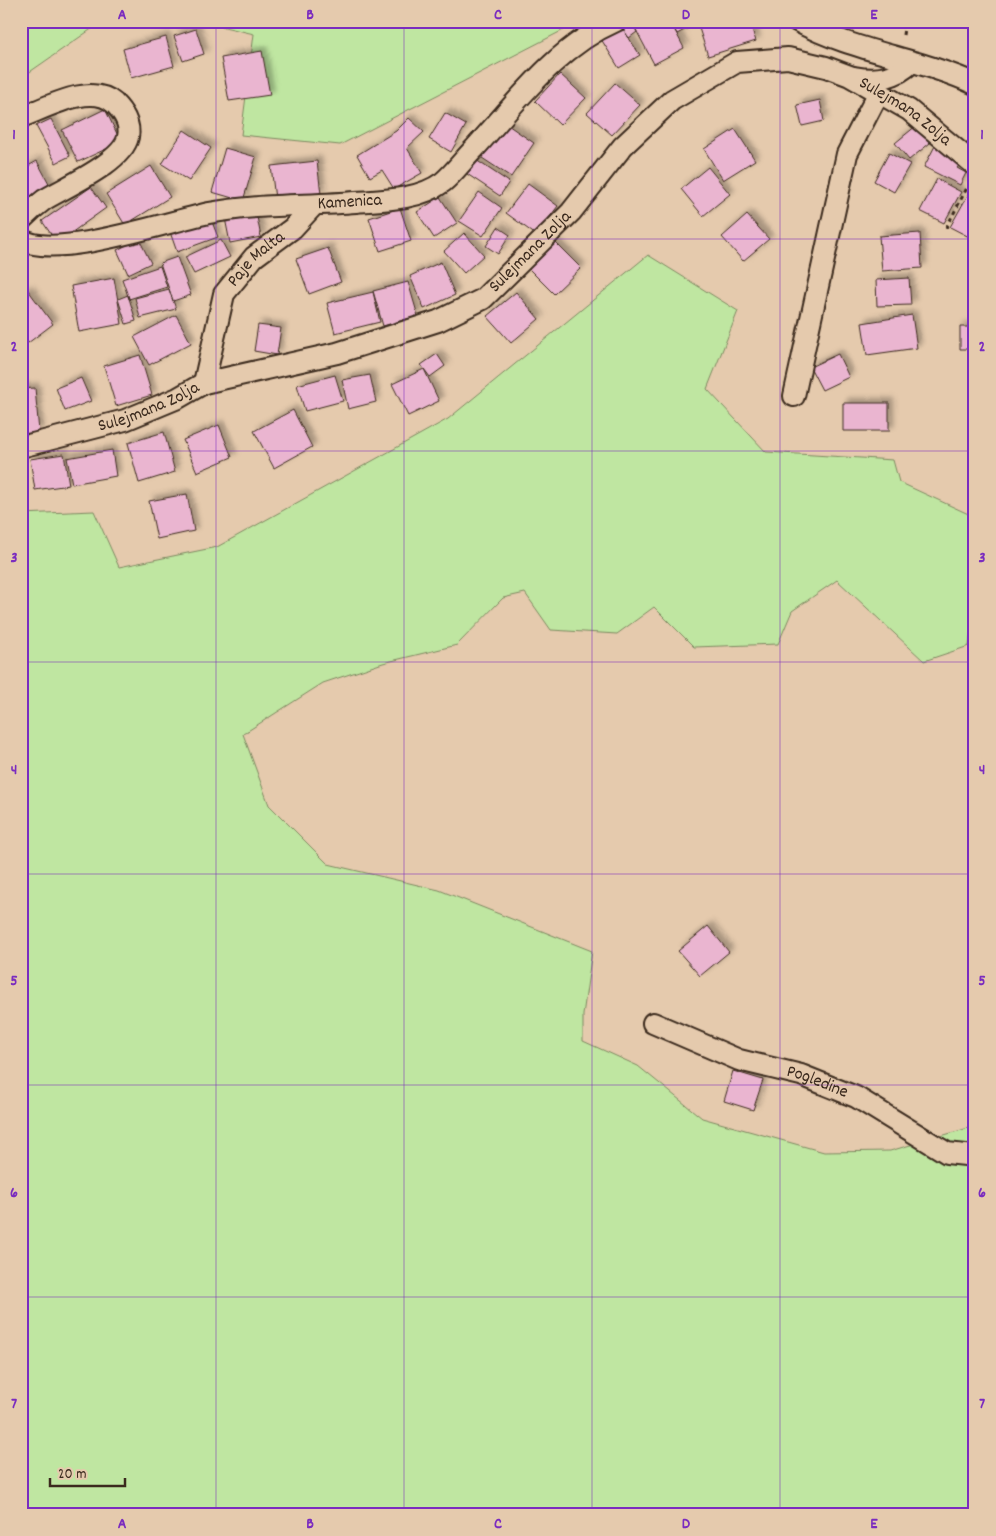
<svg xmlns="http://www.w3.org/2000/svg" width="996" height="1536" font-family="Dekko,sans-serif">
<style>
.green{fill:#bfe6a1;stroke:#7d8860}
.building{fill:#eab5d0;stroke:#3b2a1e;filter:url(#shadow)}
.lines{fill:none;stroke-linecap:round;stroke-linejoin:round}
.street-casing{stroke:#3b2a1e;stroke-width:24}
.path{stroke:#3b2a1e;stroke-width:3;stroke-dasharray:4 4;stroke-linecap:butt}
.street{stroke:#e5caad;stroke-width:20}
.grid{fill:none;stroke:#7b2cbf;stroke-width:1;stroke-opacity:0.55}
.labels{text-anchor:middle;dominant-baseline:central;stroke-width:4;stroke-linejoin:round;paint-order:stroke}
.street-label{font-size:18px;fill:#3b2a1e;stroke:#e5caad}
.neatline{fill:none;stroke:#7b2cbf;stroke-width:2}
.grid-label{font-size:16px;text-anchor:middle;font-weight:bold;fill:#7b2cbf}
</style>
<defs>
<filter id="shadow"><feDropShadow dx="4.5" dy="-4.5" stdDeviation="2.5" flood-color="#0004"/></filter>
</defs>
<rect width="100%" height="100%" fill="#e5caad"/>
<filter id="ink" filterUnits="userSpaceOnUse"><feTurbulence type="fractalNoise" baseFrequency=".02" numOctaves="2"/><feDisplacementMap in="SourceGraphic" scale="10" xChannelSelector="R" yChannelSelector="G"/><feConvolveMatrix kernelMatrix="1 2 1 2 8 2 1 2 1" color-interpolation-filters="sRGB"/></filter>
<g filter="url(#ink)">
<path class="green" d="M 21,21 L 103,21 L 21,78 Z
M 199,21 L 581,21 L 340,145 L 241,135 L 254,34 Z
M 648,255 L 738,311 L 707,389 L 766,452 L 893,460 L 899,482 L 975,517 L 975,592 L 969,646 L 924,661 L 837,580 L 792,611 L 778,644 L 694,647 L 654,607 L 617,634 L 551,630 L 525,593 L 503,598 L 457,645 L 383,663 L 323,683 L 243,734 L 269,805 L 328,864 L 439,890 L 592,951 L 583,1015 L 583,1041 L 638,1066 L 702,1118 L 824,1152 L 890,1151 L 975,1126 L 975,1515 L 21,1515 L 21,514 L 94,511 L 119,567 L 217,547 L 448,419 Z"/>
<path class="building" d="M 627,21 L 632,21 L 637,32 L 629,38 L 621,26 Z
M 649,21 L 670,21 L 684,48 L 654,64 L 635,28 Z
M 670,21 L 689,21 L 692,26 L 677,34 Z
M 708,21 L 749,21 L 756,41 L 708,56 L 698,25 Z
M 621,26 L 640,55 L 619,68 L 601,39 Z
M 196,29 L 204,54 L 183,61 L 174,36 Z
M 166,37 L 174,66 L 131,78 L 123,49 Z
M 262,51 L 270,95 L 229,101 L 221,58 Z
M 560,74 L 586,98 L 560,125 L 535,101 Z
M 615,83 L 640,105 L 612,135 L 587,113 Z
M 820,100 L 824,121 L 802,126 L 797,105 Z
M 105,109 L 121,142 L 78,162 L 62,130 Z
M 445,113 L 466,125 L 451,152 L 429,139 Z
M 409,118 L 424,132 L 407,148 L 422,173 L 394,189 L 382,170 L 370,177 L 357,155 L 396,131 Z
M 51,119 L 70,156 L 56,163 L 36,126 Z
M 502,121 L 534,143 L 511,177 L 479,156 Z
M 916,126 L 930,143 L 909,160 L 895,143 Z
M 735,129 L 755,160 L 723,180 L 704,149 Z
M 184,130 L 211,148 L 189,181 L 162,164 Z
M 936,144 L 960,164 L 957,168 L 966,173 L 960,185 L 924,167 Z
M 225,148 L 256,157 L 243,201 L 212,192 Z
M 889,153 L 910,164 L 894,192 L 874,181 Z
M 473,158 L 509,182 L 500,196 L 464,172 Z
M 37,161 L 52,189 L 21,205 L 21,170 Z
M 317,161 L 321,194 L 275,199 L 271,166 Z
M 151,166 L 170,197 L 125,225 L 106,194 Z
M 708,167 L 730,194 L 703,216 L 681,189 Z
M 937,179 L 961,192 L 944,223 L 920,211 Z
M 528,184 L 558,206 L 536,235 L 506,213 Z
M 973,186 L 975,187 L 975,240 L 950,227 Z
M 91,187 L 106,208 L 57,243 L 42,221 Z
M 479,192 L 502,208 L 483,236 L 459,221 Z
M 440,197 L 457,223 L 434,238 L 417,212 Z
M 400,208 L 411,241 L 380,251 L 369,218 Z
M 256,212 L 261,237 L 230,243 L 225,218 Z
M 747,215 L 769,239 L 743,261 L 722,237 Z
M 210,217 L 218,237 L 177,252 L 170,232 Z
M 498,227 L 510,235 L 498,254 L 486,246 Z
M 464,233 L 484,255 L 464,273 L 444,251 Z
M 920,233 L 922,268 L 882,271 L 879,236 Z
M 139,239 L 151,263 L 128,274 L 117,250 Z
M 221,240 L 230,257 L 194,274 L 185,257 Z
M 555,242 L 581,268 L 554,294 L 528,268 Z
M 328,248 L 341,282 L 309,294 L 296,259 Z
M 177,257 L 191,295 L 173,301 L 160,263 Z
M 441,262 L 455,295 L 424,309 L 410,276 Z
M 160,266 L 167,287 L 129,299 L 122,279 Z
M 114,278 L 122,324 L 79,332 L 71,286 Z
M 909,278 L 911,305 L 877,306 L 876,280 Z
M 408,282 L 418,316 L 383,326 L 373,291 Z
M 169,289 L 176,309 L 140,318 L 135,298 Z
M 28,290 L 53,324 L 28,343 L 21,334 L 21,295 Z
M 373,292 L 380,322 L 335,333 L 327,303 Z
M 516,292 L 539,319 L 511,343 L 487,316 Z
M 128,295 L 136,321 L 126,324 L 118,299 Z
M 176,315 L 191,343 L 149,365 L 134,337 Z
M 912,315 L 917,348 L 867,355 L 862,323 Z
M 258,325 L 281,328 L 277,355 L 254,351 Z
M 960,327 L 975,327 L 975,349 L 960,349 Z
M 437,354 L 445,366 L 430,377 L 421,365 Z
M 838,354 L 849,377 L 822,390 L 810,367 Z
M 140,355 L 152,395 L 116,406 L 104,366 Z
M 424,369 L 439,401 L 408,416 L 392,384 Z
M 335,375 L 343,401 L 305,411 L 297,385 Z
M 370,375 L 376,402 L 348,409 L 342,380 Z
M 81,378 L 91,401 L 65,411 L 56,388 Z
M 35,388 L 39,432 L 21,434 L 21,389 Z
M 843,403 L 889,403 L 889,431 L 843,431 Z
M 293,410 L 312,447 L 274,468 L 254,431 Z
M 219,425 L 232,457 L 197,472 L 183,440 Z
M 164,432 L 175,472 L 139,483 L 128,443 Z
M 112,450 L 116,476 L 72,484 L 67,458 Z
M 64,454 L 69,485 L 35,490 L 30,459 Z
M 187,494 L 194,531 L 157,539 L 149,501 Z
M 708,926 L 729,952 L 700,976 L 678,951 Z
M 733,1071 L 763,1080 L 753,1110 L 724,1101 Z"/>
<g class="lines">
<defs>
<g id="street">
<path d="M 797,21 C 851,51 919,58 975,84"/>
<path d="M 854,77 C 876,81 895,79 912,62"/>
<path d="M 21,117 C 46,108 91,82 114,103 C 122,111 131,124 128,137 C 123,162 65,187 44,200 C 36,206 28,213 21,220"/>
<path id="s1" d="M 21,239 C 53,261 170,221 209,213 C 257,204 307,206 356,202 C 384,200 419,200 443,182 C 454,173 464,159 474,149 C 517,102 556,47 616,21"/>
<path id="s2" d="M 204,383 L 224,294 L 254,257 L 293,228 L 314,205"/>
<path d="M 794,396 L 847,154 L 878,94"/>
<path id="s3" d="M 21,447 L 125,420 L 178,398 L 204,383 L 337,353 L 438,321 L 483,299 L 571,212 L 623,146 L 672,100 L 737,62 L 788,58 L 826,67 L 850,76 L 909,110 L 975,165"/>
<path id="s4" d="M 653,1023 L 739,1060 L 801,1075 L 856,1097 L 947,1153 L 975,1156"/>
</g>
</defs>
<use href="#street" class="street-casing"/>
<path class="path" d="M 903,35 L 905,21
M 946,228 L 968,186"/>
<use href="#street" class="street"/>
</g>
</g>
<path class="grid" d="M 216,21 L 216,1515M 404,21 L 404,1515M 592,21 L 592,1515M 780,21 L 780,1515M 21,239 L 975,239M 21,451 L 975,451M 21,662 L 975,662M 21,874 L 975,874M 21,1085 L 975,1085M 21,1297 L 975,1297"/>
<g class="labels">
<g class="street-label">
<text stroke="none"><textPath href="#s3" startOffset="1019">Sulejmana Zolja</textPath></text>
<text stroke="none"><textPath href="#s1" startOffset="334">Kamenica</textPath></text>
<text stroke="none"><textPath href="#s3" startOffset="554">Sulejmana Zolja</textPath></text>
<text stroke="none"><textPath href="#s2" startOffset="139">Paje Malta</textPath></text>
<text stroke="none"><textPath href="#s3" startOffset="134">Sulejmana Zolja</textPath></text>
<text stroke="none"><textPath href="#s4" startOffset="175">Pogledine</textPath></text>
</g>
</g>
<rect width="996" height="1536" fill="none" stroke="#e5caad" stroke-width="55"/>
<path d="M50 1478v8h75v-8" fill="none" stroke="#3b2a1e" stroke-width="2.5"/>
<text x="58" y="1478" font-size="15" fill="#3b2a1e" stroke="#e5caad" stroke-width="4" paint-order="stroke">20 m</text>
<rect x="28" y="28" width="940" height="1480" class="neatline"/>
<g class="grid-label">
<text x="122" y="19">A</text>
<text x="310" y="19">B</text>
<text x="498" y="19">C</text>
<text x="686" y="19">D</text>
<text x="874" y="19">E</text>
<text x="14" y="139">1</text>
<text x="982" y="139">1</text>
<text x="14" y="351">2</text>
<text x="982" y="351">2</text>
<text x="14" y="562">3</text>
<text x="982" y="562">3</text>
<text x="14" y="774">4</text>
<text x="982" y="774">4</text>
<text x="14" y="985">5</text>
<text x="982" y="985">5</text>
<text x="14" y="1197">6</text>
<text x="982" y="1197">6</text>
<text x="14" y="1408">7</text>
<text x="982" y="1408">7</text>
<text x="122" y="1528">A</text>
<text x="310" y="1528">B</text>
<text x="498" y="1528">C</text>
<text x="686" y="1528">D</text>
<text x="874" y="1528">E</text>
</g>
</svg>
